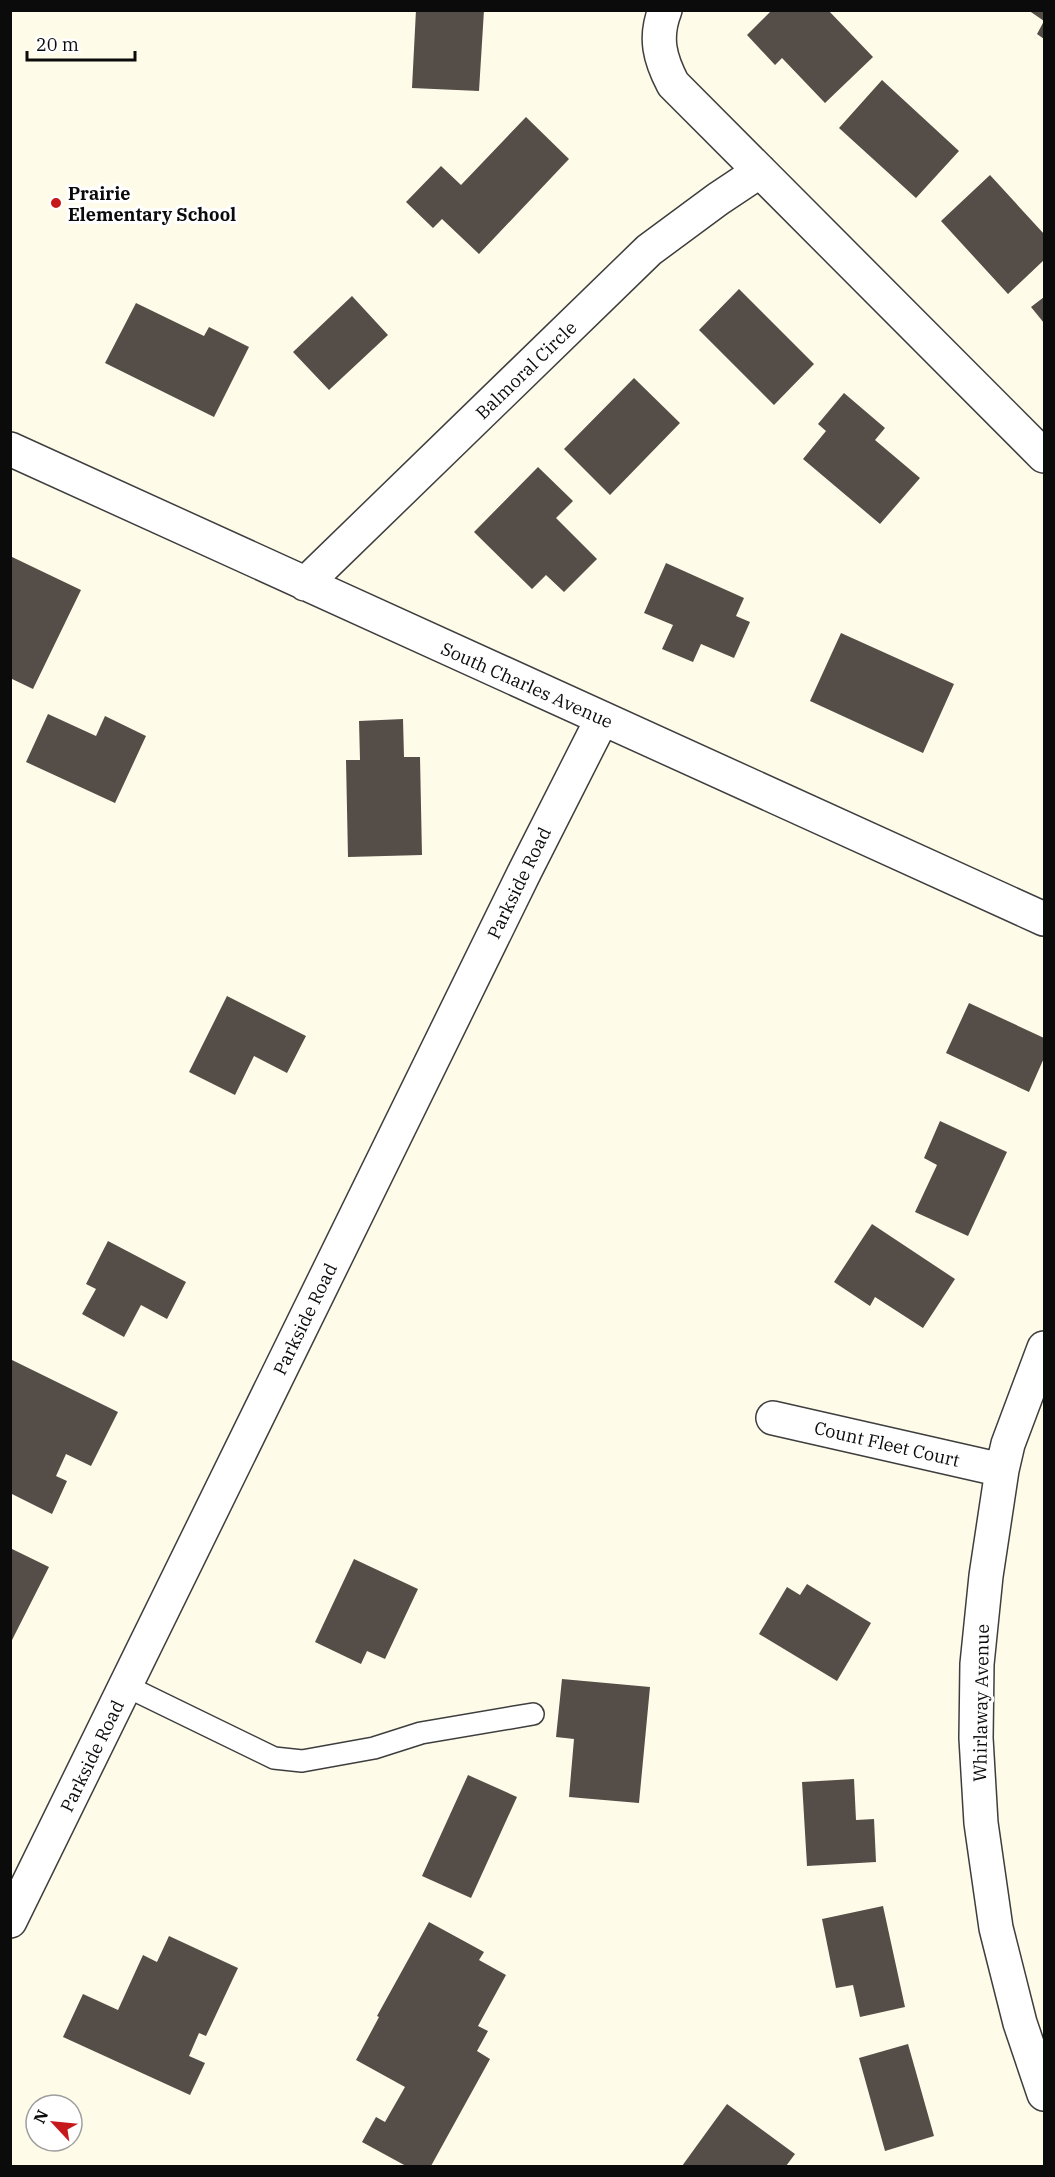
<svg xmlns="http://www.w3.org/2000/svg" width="1055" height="2177" font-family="'IBM Plex Serif',serif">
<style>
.building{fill:#554d47}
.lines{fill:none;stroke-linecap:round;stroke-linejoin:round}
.lane-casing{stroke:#3e3e3e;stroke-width:24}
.street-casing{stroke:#3e3e3e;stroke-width:36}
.lane{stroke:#fff;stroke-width:21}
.street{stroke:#fff;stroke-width:33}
.poi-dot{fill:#c5191c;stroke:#fff;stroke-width:2}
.labels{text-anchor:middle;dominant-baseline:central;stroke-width:6;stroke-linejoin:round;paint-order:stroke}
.poi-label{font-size:18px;font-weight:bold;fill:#0b0b0b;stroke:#fff;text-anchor:start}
.street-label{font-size:18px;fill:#0b0b0b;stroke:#fff}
</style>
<rect width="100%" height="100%" fill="#fffbe9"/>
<path class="building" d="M 416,10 L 484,10 L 479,91 L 412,88 Z
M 772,10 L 828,10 L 873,57 L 825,103 L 782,58 L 775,65 L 747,35 Z
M 1028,10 L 1044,10 L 1044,39 L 1037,34 L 1044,21 Z
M 882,80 L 959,151 L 916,198 L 839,128 Z
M 526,117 L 569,159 L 479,254 L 442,219 L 433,228 L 406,202 L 441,166 L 461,185 Z
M 990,175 L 1044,234 L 1044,260 L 1008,294 L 941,221 Z
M 739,289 L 814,364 L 774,405 L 699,330 Z
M 352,296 L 388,335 L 329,390 L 293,352 Z
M 1044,297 L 1044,323 L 1031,307 Z
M 136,303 L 204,336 L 209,327 L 249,347 L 214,417 L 105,363 Z
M 634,378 L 680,423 L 610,495 L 564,449 Z
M 844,393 L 885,428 L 875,440 L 920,478 L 880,524 L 803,459 L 826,431 L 818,424 Z
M 538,467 L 573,501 L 556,518 L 597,559 L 564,592 L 546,575 L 532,589 L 474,532 Z
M 10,556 L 81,590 L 33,689 L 10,678 Z
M 666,563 L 744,598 L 736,616 L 750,622 L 734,658 L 701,644 L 693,662 L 662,649 L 673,625 L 644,613 Z
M 841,633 L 954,684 L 923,753 L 810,701 Z
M 48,714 L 96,736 L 105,716 L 146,736 L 115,803 L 26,762 Z
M 403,719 L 404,757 L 420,757 L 422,855 L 348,857 L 346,760 L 360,760 L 359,721 Z
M 227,996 L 306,1036 L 287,1073 L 254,1056 L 235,1095 L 189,1072 Z
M 969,1003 L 1044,1038 L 1044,1058 L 1029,1092 L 946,1053 Z
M 940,1121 L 1007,1152 L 968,1236 L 915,1212 L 937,1165 L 924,1158 Z
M 872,1224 L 955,1279 L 923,1328 L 875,1297 L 870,1306 L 834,1282 Z
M 108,1241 L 186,1282 L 167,1319 L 141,1305 L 124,1337 L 82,1314 L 96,1289 L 86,1284 Z
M 10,1359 L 118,1412 L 91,1466 L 66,1454 L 56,1476 L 67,1481 L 52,1514 L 10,1493 Z
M 10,1548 L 49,1567 L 10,1644 Z
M 354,1559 L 418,1589 L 385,1659 L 367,1651 L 361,1664 L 315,1642 Z
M 807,1584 L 871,1623 L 837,1681 L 759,1634 L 787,1587 L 800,1595 Z
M 562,1679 L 650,1687 L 639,1803 L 569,1797 L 574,1739 L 556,1737 Z
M 468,1775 L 517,1797 L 471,1898 L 422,1876 Z
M 854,1779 L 856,1820 L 874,1819 L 876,1862 L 807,1866 L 802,1782 Z
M 883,1906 L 905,2007 L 860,2017 L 853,1985 L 836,1988 L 822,1919 Z
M 429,1922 L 484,1952 L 479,1960 L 506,1975 L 478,2026 L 488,2031 L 477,2051 L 490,2059 L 431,2166 L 406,2166 L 362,2142 L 376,2117 L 385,2122 L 405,2087 L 356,2060 L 379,2017 L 377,2016 Z
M 169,1936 L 238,1968 L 206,2036 L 199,2033 L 189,2056 L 205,2063 L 190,2095 L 63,2037 L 83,1994 L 118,2010 L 143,1955 L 157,1962 Z
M 908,2044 L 934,2136 L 885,2151 L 859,2058 Z
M 727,2104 L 795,2154 L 786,2166 L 682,2166 Z"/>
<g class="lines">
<defs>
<path id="lane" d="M 126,1686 L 274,1758 L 302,1761 L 374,1748 L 421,1733 L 533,1714"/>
<path id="street" d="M 665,10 C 654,38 660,59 673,84 L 1044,456
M 10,449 L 1044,919
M 305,584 L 649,250 L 718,199 L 760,171
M 1044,1348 L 1008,1444 L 1002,1470 L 986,1576 L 977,1664 L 976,1738 L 981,1823 L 996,1928 L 1020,2023 L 1044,2094
M 773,1418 L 1002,1470
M 10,1921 L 525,871 L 602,719"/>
</defs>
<use href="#lane" class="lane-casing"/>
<use href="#street" class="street-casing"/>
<use href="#lane" class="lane"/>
<use href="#street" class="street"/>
</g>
<circle class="poi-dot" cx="56" cy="203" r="6"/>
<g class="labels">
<g class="poi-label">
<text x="68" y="193">Prairie<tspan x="68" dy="21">Elementary School</tspan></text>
</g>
<g class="street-label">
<text transform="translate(526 370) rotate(-44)">Balmoral Circle</text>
<text transform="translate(527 685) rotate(24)">South Charles Avenue</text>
<text transform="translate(519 883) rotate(-64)">Parkside Road</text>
<text transform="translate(305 1319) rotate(-64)">Parkside Road</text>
<text transform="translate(887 1444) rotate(13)">Count Fleet Court</text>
<text transform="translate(981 1703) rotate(-89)">Whirlaway Avenue</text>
<text transform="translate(92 1756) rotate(-64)">Parkside Road</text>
</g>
</g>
<rect width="1055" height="2177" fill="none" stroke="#0b0b0b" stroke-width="24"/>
<g transform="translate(54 2123) rotate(296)"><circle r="28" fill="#ffffff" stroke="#9d9d9d" stroke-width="1.5"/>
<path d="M0-4.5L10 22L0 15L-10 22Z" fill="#c5191c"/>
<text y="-9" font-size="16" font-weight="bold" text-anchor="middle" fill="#0b0b0b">N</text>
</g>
<path d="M27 51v9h108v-9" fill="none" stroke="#0b0b0b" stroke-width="3"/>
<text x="36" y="51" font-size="18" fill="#0b0b0b" stroke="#ffffff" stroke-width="4.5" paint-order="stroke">20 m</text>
</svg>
